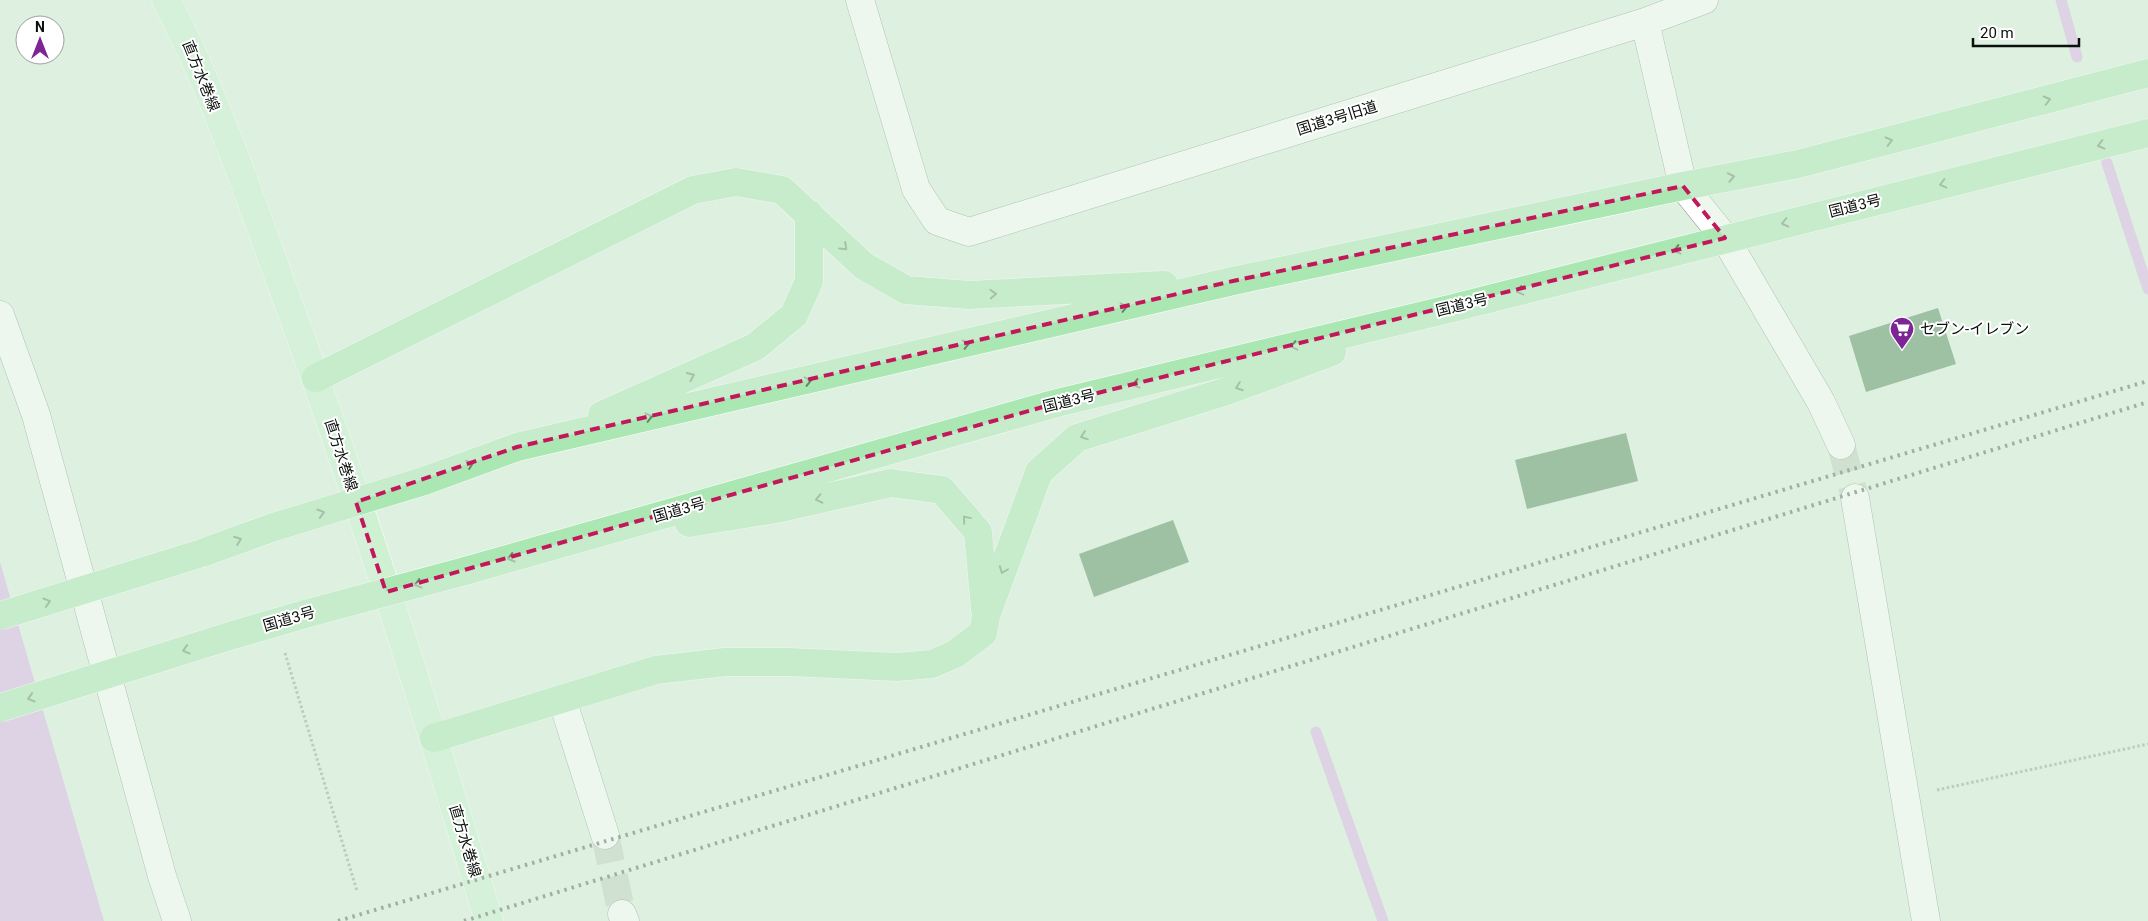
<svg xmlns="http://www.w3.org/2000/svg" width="2148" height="921" font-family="Roboto,'Noto Sans JP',sans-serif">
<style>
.water{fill:#dcafea}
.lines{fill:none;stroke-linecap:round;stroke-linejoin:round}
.stream{stroke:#dcafea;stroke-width:11}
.building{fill:#4e8758}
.minor-tunnel{stroke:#becfc0;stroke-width:28;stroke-dasharray:28 14;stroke-linecap:butt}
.minor-casing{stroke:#798a7b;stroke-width:29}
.major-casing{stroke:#fff;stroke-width:29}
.highway-casing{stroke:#fff;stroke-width:29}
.path{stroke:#92a194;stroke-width:3;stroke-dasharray:2.5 2.5;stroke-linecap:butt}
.minor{stroke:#fff;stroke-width:28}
.major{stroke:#cdf1d1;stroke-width:28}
.highway{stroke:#abe7b3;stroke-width:28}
.rail{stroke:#566057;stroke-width:4;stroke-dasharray:2.5 5;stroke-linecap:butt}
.highway-bridge-casing{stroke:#fff;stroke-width:29;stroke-linecap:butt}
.highway-bridge{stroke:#abe7b3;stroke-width:28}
.oneway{stroke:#638667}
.marked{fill:none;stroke:#c2185b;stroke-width:4;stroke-dasharray:10 6;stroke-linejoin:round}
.labels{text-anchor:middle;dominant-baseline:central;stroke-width:4;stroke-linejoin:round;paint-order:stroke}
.street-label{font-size:15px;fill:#0a100b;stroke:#fff}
.poi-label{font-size:15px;fill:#0a100b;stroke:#fff;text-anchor:start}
</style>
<rect width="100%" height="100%" fill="#def1e0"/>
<path class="water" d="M 0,562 L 104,921 L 0,921 Z"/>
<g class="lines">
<path class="stream" d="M 2061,0 L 2077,57
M 2107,163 L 2148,289
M 1316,732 L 1383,921"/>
</g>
<path class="building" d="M 1938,308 L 1956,364 L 1866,392 L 1849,336 Z
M 1626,433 L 1638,481 L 1527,509 L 1515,460 Z
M 1173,520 L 1189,562 L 1094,597 L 1079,554 Z"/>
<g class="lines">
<path class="minor-tunnel" d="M 1841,445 L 1855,498
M 605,835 L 622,914"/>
<defs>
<path id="minor" d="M 860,0 L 916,189 L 937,221 L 969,232 L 1645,22 L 1704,0
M 1645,22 L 1683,186 L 1725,238 L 1821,402 L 1841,445
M 0,315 L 36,415 L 162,876 L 177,921
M 1855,498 L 1926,921
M 562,699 L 605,835
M 622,914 L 625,921"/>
<path id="major" d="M 166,0 C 214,91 247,190 282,286 C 359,495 425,708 489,921"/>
<path id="highway" d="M 316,378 L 693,190 L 736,182 L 782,190 L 864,266 L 906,290 L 969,295 L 1164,285
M 602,415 L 755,347 L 794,315 L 809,281 L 809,214
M 424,481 L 517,447 L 1233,281 L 1683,186 L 1798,164 L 2148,73
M 689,523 L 776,509 L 891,483 L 942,490 L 978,532 L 985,609
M 202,553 L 274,527
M 465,571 L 1057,403 L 1449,309 L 2148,133
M 233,635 L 305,614
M 434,738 L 656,670 L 725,662 L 789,662 L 897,667 L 932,664 L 955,654 L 983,633 L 986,616 L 1039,472 L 1077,438 L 1227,391 L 1332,352"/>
</defs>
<use href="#minor" class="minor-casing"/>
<use href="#major" class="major-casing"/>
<use href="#highway" class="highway-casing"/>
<path class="path" d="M 285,653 L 357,891
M 1937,790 L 2148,744"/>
<use href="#minor" class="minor"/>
<use href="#major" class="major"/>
<use href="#highway" class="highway"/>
<path class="rail" d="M 338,921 L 2148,381
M 464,921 L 2148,402"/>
<defs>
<path id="highway-bridge" d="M 274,527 L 424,481
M 305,614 L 465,571
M 0,616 L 202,553
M 0,708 L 233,635"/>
</defs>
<use href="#highway-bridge" class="highway-bridge-casing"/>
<use href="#highway-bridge" class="highway-bridge"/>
</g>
<defs><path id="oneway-chevron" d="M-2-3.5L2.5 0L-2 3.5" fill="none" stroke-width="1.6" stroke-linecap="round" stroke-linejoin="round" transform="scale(1.25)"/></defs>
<g class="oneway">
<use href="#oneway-chevron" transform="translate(2047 100) rotate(-14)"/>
<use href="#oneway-chevron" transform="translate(1889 141) rotate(-14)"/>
<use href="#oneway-chevron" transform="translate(2101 145) rotate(166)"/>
<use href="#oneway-chevron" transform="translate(1731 177) rotate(-11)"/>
<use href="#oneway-chevron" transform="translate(1943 184) rotate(166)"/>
<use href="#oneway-chevron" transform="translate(1785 223) rotate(166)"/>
<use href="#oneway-chevron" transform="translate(844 247) rotate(43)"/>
<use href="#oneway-chevron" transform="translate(1677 250) rotate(166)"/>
<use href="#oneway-chevron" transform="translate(1520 291) rotate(166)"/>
<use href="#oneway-chevron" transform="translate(993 294) rotate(-3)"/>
<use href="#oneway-chevron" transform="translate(1124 307) rotate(-13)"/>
<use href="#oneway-chevron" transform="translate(966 344) rotate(-13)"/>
<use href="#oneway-chevron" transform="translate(1294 346) rotate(167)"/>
<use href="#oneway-chevron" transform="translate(691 376) rotate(-24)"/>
<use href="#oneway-chevron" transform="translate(808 381) rotate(-13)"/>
<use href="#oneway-chevron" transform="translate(1136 384) rotate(167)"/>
<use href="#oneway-chevron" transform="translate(1239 387) rotate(160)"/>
<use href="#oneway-chevron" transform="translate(649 417) rotate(-13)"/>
<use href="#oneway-chevron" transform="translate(1084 436) rotate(161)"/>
<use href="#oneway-chevron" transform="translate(470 464) rotate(-20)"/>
<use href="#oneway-chevron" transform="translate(819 499) rotate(168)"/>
<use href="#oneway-chevron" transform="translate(321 513) rotate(-17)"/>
<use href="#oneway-chevron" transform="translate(966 519) rotate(-130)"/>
<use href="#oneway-chevron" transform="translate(238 540) rotate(-20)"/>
<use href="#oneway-chevron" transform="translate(511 558) rotate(164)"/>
<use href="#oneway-chevron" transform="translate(1003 570) rotate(111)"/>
<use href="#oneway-chevron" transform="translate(418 584) rotate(165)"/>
<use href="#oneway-chevron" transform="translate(47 602) rotate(-17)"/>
<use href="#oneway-chevron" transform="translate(186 650) rotate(163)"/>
<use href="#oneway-chevron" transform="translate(31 698) rotate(163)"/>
</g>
<path d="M0 0H2148V921H0ZM 1683,186 L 1725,238 L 1057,403 L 386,592 L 356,502 L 517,447 L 1233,281 Z" fill="#def1e0" fill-opacity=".55" fill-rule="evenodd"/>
<path class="marked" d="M 1683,186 L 1725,238 L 1057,403 L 386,592 L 356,502 L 517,447 L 1233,281 Z"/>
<defs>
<symbol id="supermarket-pin" viewBox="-11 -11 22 30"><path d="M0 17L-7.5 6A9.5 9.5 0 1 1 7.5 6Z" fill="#7d2594" stroke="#fff"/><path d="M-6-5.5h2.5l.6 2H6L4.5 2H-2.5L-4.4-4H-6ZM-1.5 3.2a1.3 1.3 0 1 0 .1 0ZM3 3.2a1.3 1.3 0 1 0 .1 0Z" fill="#fff"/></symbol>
</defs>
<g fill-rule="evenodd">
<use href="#supermarket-pin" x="1888" y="315" width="28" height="38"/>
</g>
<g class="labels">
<g class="street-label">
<text transform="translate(201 76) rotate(68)">直方水巻線</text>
<text transform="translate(1337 118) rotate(-17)">国道3号旧道</text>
<text transform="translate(1855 206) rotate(-14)">国道3号</text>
<text transform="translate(1462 305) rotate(-14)">国道3号</text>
<text transform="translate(1069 401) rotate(-14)">国道3号</text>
<text transform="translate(341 455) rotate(72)">直方水巻線</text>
<text transform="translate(679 510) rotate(-16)">国道3号</text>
<text transform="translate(289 619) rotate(-16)">国道3号</text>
<text transform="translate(465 841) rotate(73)">直方水巻線</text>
</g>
<g class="poi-label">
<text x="1920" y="329">セブン-イレブン</text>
</g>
</g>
<g transform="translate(40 40)"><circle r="24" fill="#ffffff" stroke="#9d9f9d"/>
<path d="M0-4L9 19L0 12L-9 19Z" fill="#7d2594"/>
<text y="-8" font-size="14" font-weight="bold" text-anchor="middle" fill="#0a100b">N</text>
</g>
<path d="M1973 38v8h106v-8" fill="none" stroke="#0a100b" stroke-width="2.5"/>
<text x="1980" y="38" font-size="15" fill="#0a100b" stroke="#ffffff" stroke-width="4" paint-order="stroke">20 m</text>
</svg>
